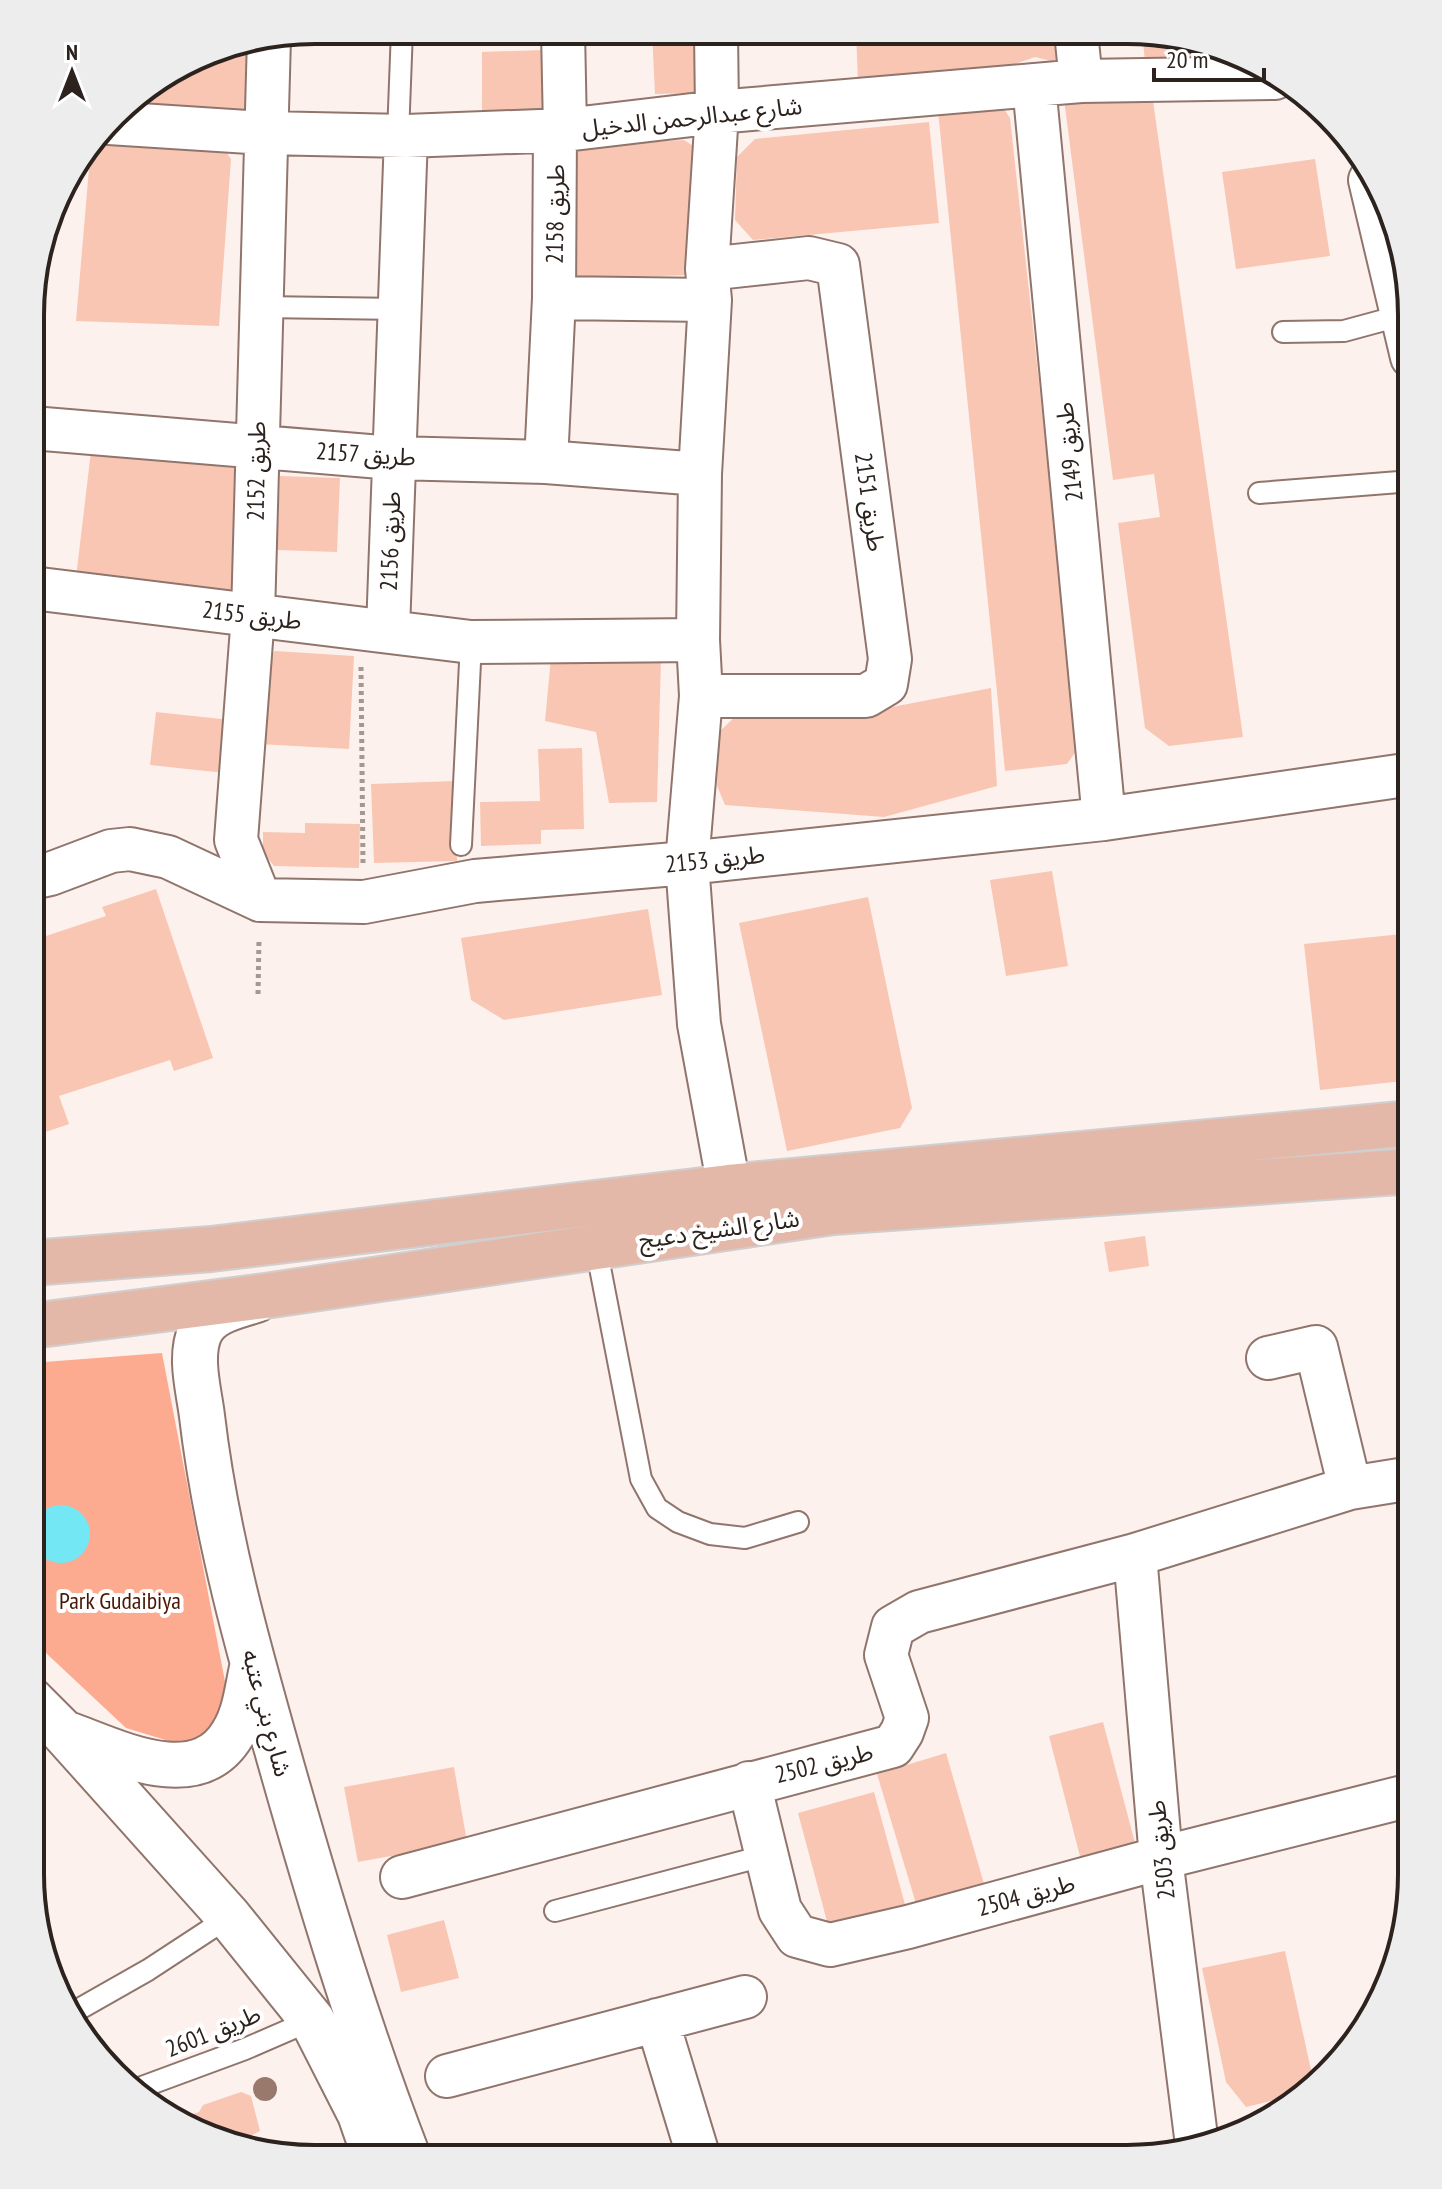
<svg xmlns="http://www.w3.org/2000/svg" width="1442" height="2189" font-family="'PT Sans Narrow','Noto Sans Arabic',sans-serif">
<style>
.green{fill:#fdab90}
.water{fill:#73e7f3}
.building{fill:#f9c6b4}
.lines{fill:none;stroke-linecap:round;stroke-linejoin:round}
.lane-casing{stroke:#90756c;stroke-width:24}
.street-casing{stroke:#90756c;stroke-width:46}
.secondary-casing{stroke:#90756c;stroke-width:48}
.primary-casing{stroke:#d1cece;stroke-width:48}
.path{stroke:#a39894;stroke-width:5;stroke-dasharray:4 4;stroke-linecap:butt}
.lane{stroke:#fff;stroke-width:20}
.street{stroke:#fff;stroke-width:42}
.secondary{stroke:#fff;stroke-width:44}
.primary{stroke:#e4b8a9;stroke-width:44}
.tree{fill:#9a796d}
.labels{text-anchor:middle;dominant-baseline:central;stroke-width:8;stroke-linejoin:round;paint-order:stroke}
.street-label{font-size:24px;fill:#2c221e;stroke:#fff}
.park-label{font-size:24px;fill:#491704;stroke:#fff}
.rim{fill:none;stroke:#2c221e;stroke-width:4}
</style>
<rect width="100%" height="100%" fill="#fdf1ed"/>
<path class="green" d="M 162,1353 L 232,1718 L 182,1745 L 126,1728 L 30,1638 L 31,1363 Z"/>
<path class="water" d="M32 1534a29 29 0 1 1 58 0a29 29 0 1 1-58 0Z"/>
<path class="building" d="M 652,31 L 707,31 L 696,93 L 655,94 Z
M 856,32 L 1065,32 L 1070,57 L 1055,62 L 1035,57 L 978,77 L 858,82 Z
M 1142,32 L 1165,33 L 1247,66 L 1145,61 Z
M 246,42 L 247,107 L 230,119 L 142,113 L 144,91 L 223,45 Z
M 545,50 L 551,116 L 482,121 L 482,52 Z
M 1152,94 L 1243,737 L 1169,746 L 1145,728 L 1118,523 L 1160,517 L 1154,474 L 1113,480 L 1064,99 Z
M 997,99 L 1010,118 L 1079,747 L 1067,764 L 1005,771 L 937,101 Z
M 929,122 L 939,223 L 753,240 L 735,220 L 737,157 L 755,139 Z
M 103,131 L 218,141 L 231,159 L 219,326 L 76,321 L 91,145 Z
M 684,140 L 695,147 L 690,275 L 567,279 L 565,147 Z
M 1315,159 L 1330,256 L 1236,269 L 1222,172 Z
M 41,253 L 39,290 L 32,290 L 33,277 Z
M 91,451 L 236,468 L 235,604 L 75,586 Z
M 280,476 L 340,478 L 337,552 L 277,550 Z
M 552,647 L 661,660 L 657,802 L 609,803 L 596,732 L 545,721 Z
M 275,651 L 354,656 L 349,749 L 258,744 L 263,662 Z
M 991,688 L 997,786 L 884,817 L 725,805 L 717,786 L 719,732 L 737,715 L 866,712 Z
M 156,712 L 240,721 L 234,774 L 150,765 Z
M 582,748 L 584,829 L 541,830 L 541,844 L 481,846 L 480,802 L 540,801 L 538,749 Z
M 455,781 L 457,861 L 374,863 L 371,784 Z
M 305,823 L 360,824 L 359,868 L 274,866 L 263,852 L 263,832 L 305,833 Z
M 1052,871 L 1068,966 L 1006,976 L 990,880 Z
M 156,889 L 213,1058 L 174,1071 L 170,1060 L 59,1096 L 69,1124 L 31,1137 L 31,941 L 106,916 L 102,907 Z
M 868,897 L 912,1108 L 900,1128 L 787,1151 L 739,923 Z
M 648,909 L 662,995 L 504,1020 L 471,1000 L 461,938 Z
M 1412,933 L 1412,1080 L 1320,1090 L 1304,944 Z
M 1145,1236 L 1149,1266 L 1109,1272 L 1104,1242 Z
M 1412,1529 L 1411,1579 L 1410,1579 L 1402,1531 Z
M 1103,1722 L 1139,1858 L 1084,1872 L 1049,1736 Z
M 946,1753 L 985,1887 L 917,1907 L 877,1774 Z
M 454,1767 L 467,1842 L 358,1862 L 344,1787 Z
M 874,1792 L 906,1908 L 829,1929 L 798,1813 Z
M 444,1920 L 459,1978 L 401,1992 L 387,1935 Z
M 1285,1951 L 1313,2079 L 1288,2097 L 1246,2107 L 1226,2082 L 1202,1968 Z
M 241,2092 L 251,2096 L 260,2131 L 246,2138 L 247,2144 L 170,2112 L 180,2112 L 187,2116 L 199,2112 L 203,2105 Z
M 262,2144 L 270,2146 L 275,2155 L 254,2147 Z"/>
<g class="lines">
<defs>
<path id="lane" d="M 398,135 L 402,30
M 261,307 L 402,309
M 1283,332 L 1344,331 L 1403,315
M 1259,493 L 1412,481
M 461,845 L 471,642
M 596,1247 L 641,1479 L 657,1508 L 678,1522 L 710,1534 L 745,1538 L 798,1522
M 555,1911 L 767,1855
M 74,2012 L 148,1970 L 229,1917
M 134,2090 L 245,2049 L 312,2020"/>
<path id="street" d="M 563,31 L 565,130
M 716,31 L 717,112 L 707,269 L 710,300 L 700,474 L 698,640 L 701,696 L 687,863 L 699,1024 L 729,1187
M 1076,32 L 1081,81
M 1034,85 L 1104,819
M 109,123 L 264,133 L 406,136 L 565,130 L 717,112 L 1081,81 L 1275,78
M 1370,180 L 1412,357
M 554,298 L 710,300
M 32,428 L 393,458 L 546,462 L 700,474
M 546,462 L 554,298 L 555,130
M 32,588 L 471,642 L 698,640
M 388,630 L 406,136
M 701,696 L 866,696 L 886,684 L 890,659 L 838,265 L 809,258 L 707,269
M 32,878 L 50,874 L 111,851 L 130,849 L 168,857 L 260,900 L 364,902 L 475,881 L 687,863 L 1104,819 L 1412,774
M 260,900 L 236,840 L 253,615 L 269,38
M 1268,1358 L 1316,1347 L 1350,1488
M 1135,1555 L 1161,1858 L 1197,2145
M 749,1783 L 780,1910 L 797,1936 L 830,1945 L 908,1927 L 1161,1858 L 1411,1795
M 402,1877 L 893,1746 L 902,1732 L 907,1718 L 886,1655 L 893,1627 L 919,1612 L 1135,1555 L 1350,1488 L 1412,1478
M 657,2020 L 699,2158
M 447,2076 L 745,1997"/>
<path id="secondary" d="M 256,1300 C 235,1307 210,1311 200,1332 C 189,1357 199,1391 202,1416 C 216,1536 250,1655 283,1771 C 320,1901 359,2030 408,2157
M 30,1699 L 64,1733 L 229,1917 L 312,2020 L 360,2114 L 375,2157
M 70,1735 C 119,1753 198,1793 233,1733 C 245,1714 247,1690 252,1668"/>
<path id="primary" d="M 31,1263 L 211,1249 L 729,1187 L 1412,1123
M 31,1326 L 265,1296 L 833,1212 L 1412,1171"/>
</defs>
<use href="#lane" class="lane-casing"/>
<use href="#street" class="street-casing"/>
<use href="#secondary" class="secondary-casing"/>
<use href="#primary" class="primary-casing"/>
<path class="path" d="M 361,667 L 363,865
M 258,994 L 259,939"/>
<use href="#lane" class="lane"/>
<use href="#street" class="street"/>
<use href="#secondary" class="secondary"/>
<use href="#primary" class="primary"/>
</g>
<circle class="tree" cx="265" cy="2089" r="12"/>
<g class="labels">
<g class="street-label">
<text transform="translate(692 117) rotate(-6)">شارع عبدالرحمن الدخيل</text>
<text transform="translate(555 214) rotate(-89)">طريق 2158</text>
<text transform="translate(1069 452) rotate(-96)">طريق 2149</text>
<text transform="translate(366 454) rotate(4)">طريق 2157</text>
<text transform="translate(256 471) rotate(-89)">طريق 2152</text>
<text transform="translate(870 502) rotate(82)">طريق 2151</text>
<text transform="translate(390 541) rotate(-88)">طريق 2156</text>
<text transform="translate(252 615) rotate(7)">طريق 2155</text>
<text transform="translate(715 859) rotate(-6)">طريق 2153</text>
<text transform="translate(719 1229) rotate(-8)">شارع الشيخ دعيج</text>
<text transform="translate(267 1713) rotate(75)">شارع بني عتبه</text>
<text transform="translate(824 1763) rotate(-14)">طريق 2502</text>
<text transform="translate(1161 1850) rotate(-96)">طريق 2503</text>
<text transform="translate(1026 1895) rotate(-15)">طريق 2504</text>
<text transform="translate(213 2031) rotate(-22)">طريق 2601</text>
</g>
<g class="park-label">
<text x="120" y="1600">Park Gudaibiya</text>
</g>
</g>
<path d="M0 0H1442V2189H0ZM315 44H1127A271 271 0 0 1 1398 315V1874A271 271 0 0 1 1127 2145H315A271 271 0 0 1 44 1874V315A271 271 0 0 1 315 44Z" fill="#eeeded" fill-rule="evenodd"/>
<path class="rim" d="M315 44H1127A271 271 0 0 1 1398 315V1874A271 271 0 0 1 1127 2145H315A271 271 0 0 1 44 1874V315A271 271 0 0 1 315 44Z"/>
<g transform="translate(72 72)" stroke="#ffffff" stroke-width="6" paint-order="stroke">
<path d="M0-6L14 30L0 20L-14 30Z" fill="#2c221e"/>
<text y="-12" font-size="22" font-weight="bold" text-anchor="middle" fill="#2c221e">N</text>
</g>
<path d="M1154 68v12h110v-12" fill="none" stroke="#2c221e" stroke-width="4"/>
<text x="1166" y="68" font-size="24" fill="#2c221e" stroke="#ffffff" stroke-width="6" paint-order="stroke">20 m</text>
</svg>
